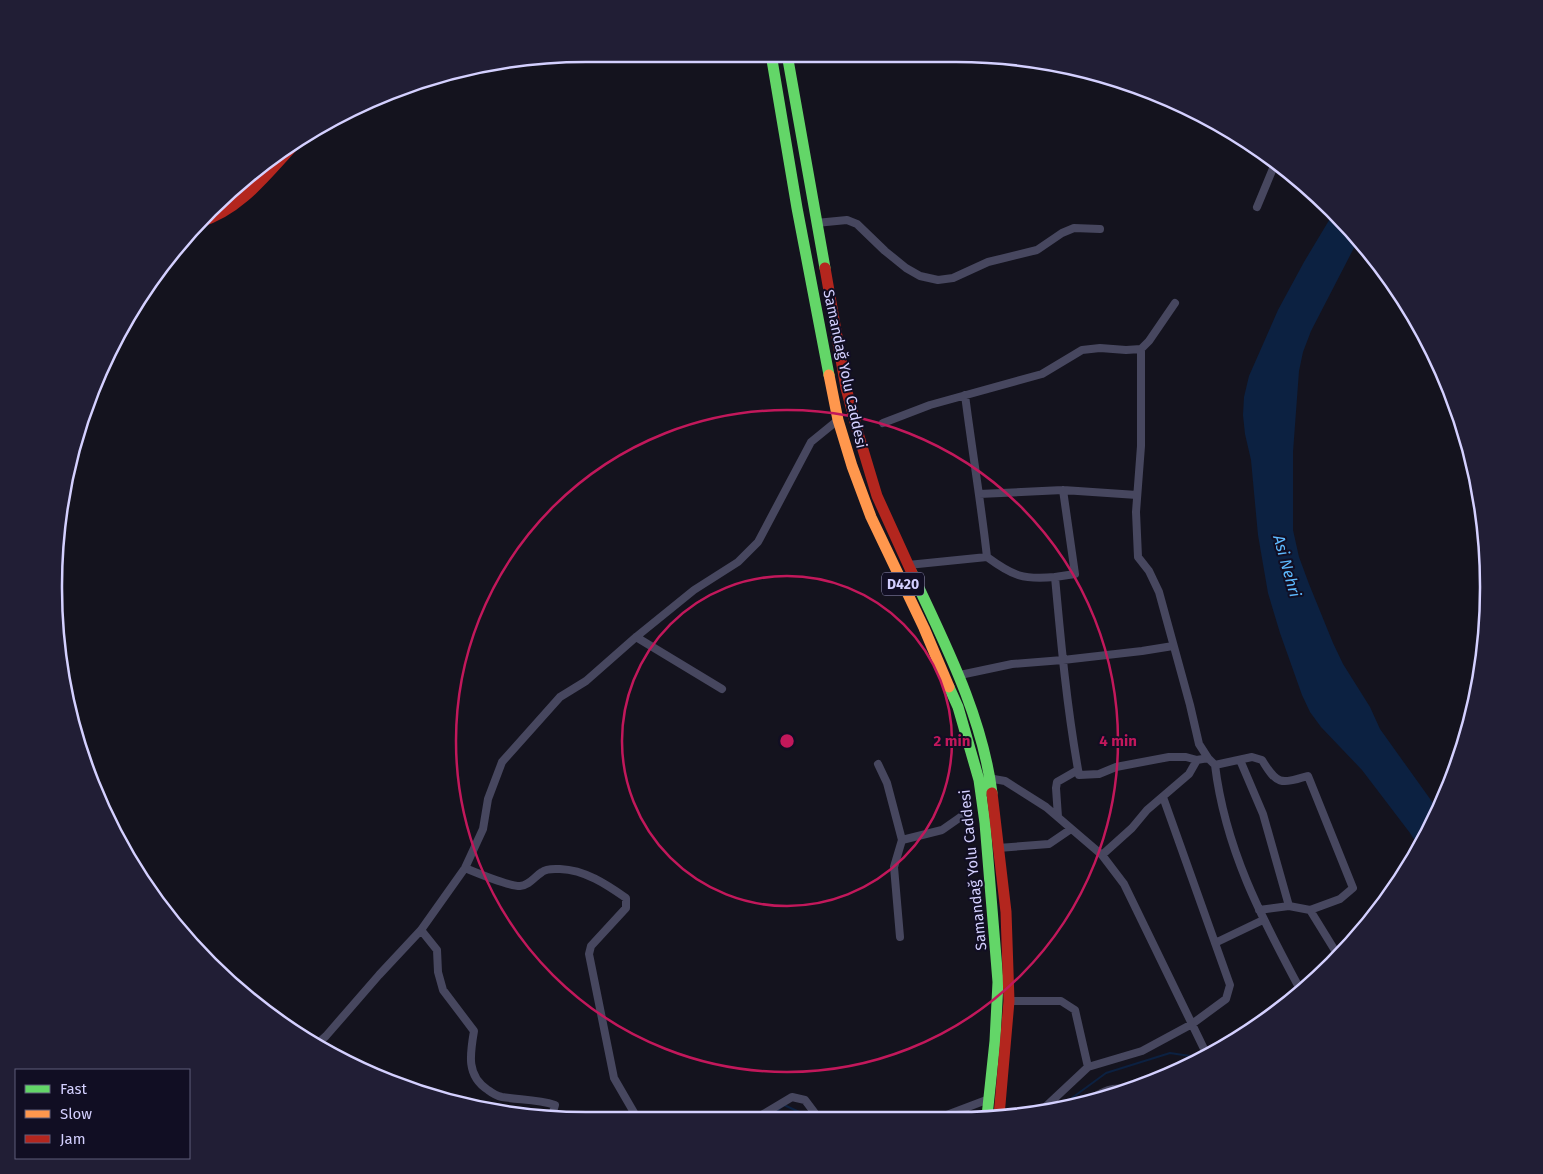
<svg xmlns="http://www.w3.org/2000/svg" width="1543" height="1174" font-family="'Fira Sans',sans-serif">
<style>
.water{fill:#0c2141}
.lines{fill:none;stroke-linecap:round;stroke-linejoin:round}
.stream{stroke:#0c2141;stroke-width:2}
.street{stroke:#47475f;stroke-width:8}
.fast{stroke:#63d668;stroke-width:11}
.slow{stroke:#ff974d;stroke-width:11}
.jam{stroke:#b3261e;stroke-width:11}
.ring{fill:none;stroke:#c2185b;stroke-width:2.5}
.labels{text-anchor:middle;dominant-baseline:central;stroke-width:4;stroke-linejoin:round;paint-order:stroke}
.shield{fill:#110e23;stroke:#9a96bd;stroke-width:1}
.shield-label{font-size:14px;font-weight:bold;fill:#d4d0ff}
.street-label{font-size:15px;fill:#d4d0ff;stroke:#110e23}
.water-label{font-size:16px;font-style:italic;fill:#5ebaff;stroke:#110e23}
.rim{fill:none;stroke:#d4d0ff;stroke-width:2.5}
.centre{fill:#c2185b;stroke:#110e23;stroke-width:2.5}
.ring-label{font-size:15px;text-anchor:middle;font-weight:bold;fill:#c2185b;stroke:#110e23;stroke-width:4;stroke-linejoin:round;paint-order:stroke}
</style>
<rect width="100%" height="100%" fill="#14131e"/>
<path class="water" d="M 1334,212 L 1358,240 L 1311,331 L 1303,352 L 1299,371 L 1293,452 L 1293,530 L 1299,557 L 1309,584 L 1333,643 L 1343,664 L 1370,707 L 1380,729 L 1438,810 L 1431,825 L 1426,824 L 1423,829 L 1423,833 L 1425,836 L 1419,847 L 1410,833 L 1362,770 L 1321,727 L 1310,712 L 1302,695 L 1280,633 L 1268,593 L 1258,535 L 1251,460 L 1245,434 L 1243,415 L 1244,397 L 1249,376 L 1278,310 L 1304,262 Z"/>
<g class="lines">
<path class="stream" d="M 1061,1106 L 1106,1073 L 1170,1053 L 1190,1056 L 1193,1062
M 771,1116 L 784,1105 L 808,1116"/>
<path class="street" d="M 1257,207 L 1274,166 L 1274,161
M 816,223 L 847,220 L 857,224 L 885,251 L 906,268 L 920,276 L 938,280 L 953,278 L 988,262 L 1037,250 L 1062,233 L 1074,228 L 1100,229
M 1141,349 L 1141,446 L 1136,512 L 1138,557 L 1149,571 L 1159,592 L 1190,705 L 1199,744 L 1208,758
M 965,395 C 972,450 981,503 987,557 C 1013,576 1023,580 1055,577 C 1061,643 1067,709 1079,775 L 1099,774 L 1116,767 L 1169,757 L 1186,757 L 1197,760
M 883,423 L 930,405 L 1042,374 L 1082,350 L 1100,348 L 1126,350 L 1141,349 L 1149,341 L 1175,303
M 979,494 L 1063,490 L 1137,495
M 908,565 L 987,557
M 1055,577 L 1075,574 L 1063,490
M 636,637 L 722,689
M 960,675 L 1012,664 L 1063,660 L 1142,651 L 1173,646
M 1240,760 L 1263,814 L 1289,906
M 878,764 L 887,783 L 902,840 L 894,867 L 900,937
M 1215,765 C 1225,848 1261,917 1301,991
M 988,778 L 1005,781 L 1046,807 L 1102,855 L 1124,884 L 1207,1055
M 1058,817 L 1056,788 L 1057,782 L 1078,770
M 902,840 L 942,830 L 962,816
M 998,848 L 1049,844 L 1071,829
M 1102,855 L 1132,828 L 1147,810 L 1189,774 L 1197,760 L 1208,758 L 1215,765 L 1252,757 L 1262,760 C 1277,785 1280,784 1308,776 L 1353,888 L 1340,899 L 1310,910 L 1289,906 L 1259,910
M 465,868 C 477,873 508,886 520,886 C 530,885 534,877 542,872 C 547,868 554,869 560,869 C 585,870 606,884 626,898 L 626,908 L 591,946 L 589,954 L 614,1078 L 636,1116
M 1310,910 L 1339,957
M 421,930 L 437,950 L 438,972 L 443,990 L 474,1031 C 470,1054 466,1076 488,1090 C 492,1093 497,1096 502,1097 C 520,1100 537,1099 555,1105 L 552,1116
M 1215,943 L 1263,920
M 1009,1001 L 1061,1001 L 1075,1010 L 1088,1067
M 317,1044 L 326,1036 L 379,975 L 421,930 L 465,868 L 483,829 L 488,799 L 502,762 L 560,697 L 586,681 L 636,637 L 694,590 L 738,562 L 758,542 L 811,442 L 838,420
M 1094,1097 C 1104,1091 1112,1087 1124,1089
M 1040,1112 L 1088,1067 L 1142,1051 L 1192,1024 L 1226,999 L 1230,985 L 1163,797
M 760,1116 L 792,1097 L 805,1100 L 817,1116
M 944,1116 L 989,1099"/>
<path class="fast" d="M 771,54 L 797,208 L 829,375
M 787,54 L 825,268
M 912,573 C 945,644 982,715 992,793
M 949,687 L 958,707 L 979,780 L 985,823 L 998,982 L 995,1041 L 987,1116"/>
<path class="slow" d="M 829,375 L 838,420 L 852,466 L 871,517 L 924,628 L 949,687"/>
<path class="jam" d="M 200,222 C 240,210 266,175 293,146
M 825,268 L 846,388 L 858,433 L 877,496 L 912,573
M 992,793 L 1006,912 L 1009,1001 L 999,1116"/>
</g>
<g class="ring">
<circle cx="787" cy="741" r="165"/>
<circle cx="787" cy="741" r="331"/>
</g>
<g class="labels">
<rect class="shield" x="882" y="572.5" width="42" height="23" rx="4"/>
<g class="shield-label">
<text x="903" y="584">D420</text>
</g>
<g class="street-label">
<text transform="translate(845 369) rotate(78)">Samandağ Yolu Caddesi</text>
<text transform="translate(973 870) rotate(-96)">Samandağ Yolu Caddesi</text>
</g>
<g class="water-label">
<text transform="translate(1287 566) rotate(74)">Asi Nehri</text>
</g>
</g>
<path d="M0 0H1543V1174H0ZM586 62H956A524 524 0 0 1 1480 586V588A524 524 0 0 1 956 1112H586A524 524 0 0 1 62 588V586A524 524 0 0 1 586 62Z" fill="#211e35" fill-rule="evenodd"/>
<path class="rim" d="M586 62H956A524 524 0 0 1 1480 586V588A524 524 0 0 1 956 1112H586A524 524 0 0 1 62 588V586A524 524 0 0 1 586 62Z"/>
<circle cx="787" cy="741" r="8" class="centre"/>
<g class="ring-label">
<text x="952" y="746">2 min</text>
<text x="1118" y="746">4 min</text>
</g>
<rect x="15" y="1069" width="175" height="90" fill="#110e23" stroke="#5f5c7b"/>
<rect x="25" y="1085" width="25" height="8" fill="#63d668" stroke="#5f5c7b"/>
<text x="60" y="1094" font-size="15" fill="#d4d0ff">Fast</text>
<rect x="25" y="1110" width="25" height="8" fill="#ff974d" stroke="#5f5c7b"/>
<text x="60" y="1119" font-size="15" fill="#d4d0ff">Slow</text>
<rect x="25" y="1135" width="25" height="8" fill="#b3261e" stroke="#5f5c7b"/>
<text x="60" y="1144" font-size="15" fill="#d4d0ff">Jam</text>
</svg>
